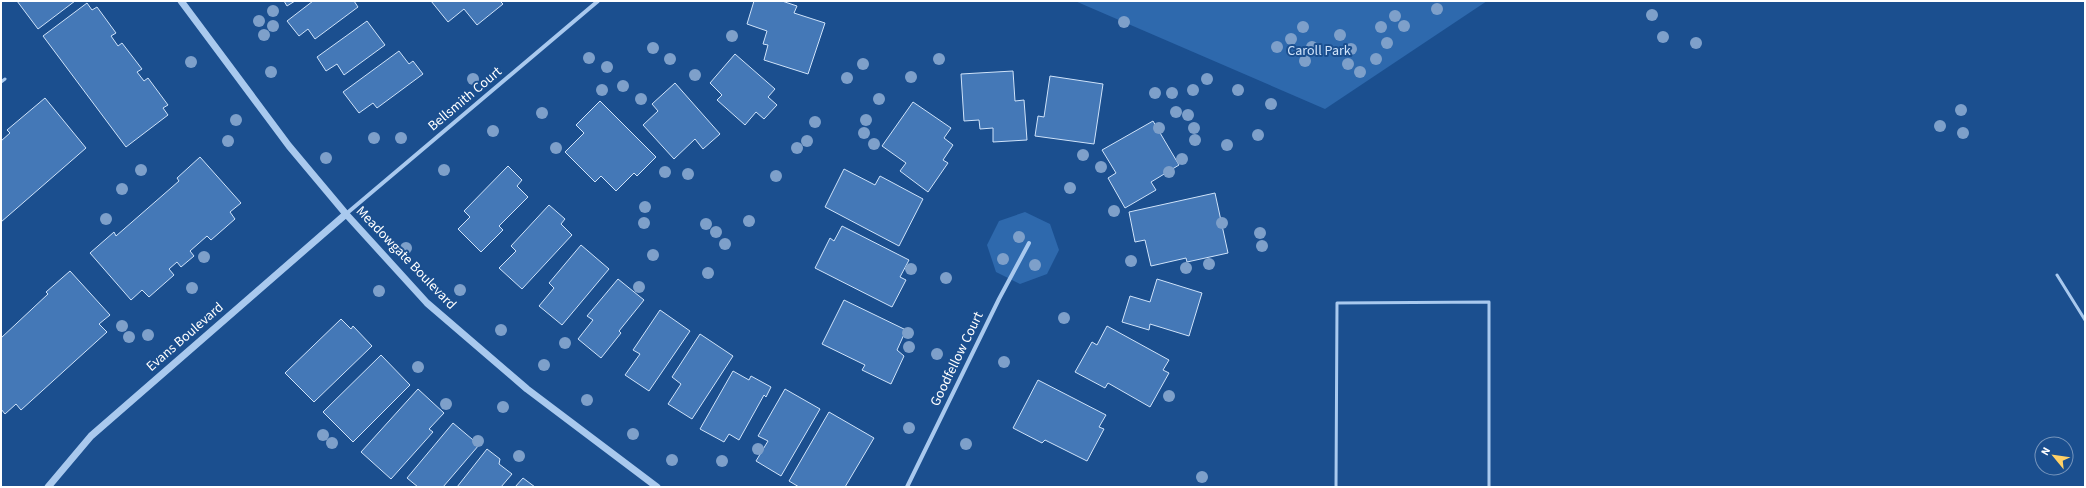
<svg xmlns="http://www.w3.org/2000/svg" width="2086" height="488" font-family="'Source Sans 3',sans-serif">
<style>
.green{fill:#2e69ad}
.building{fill:#4478b7;stroke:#cfe3fa}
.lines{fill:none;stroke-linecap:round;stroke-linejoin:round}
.service{stroke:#a9c9ee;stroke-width:3}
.minor{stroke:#a9c9ee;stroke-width:4}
.tertiary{stroke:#a9c9ee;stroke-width:7}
.tree{fill:#7ea0ca}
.labels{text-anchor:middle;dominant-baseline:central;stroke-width:4;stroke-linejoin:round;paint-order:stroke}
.park-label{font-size:14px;fill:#cfe3fa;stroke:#1b4f8f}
.street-label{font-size:14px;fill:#fff;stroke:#1b4f8f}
</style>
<rect width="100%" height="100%" fill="#1b4f8f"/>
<path class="green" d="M 1075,1 L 1487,1 L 1325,109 Z
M 1025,212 L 1050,224 L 1059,250 L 1047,274 L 1020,284 L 996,272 L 987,245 L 999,221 Z"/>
<path class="building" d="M 17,1 L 75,1 L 38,29 Z
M 284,1 L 295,1 L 287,6 Z
M 313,1 L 354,1 L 358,7 L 315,39 L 308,29 L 299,36 L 287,21 Z
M 431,1 L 500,1 L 503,4 L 477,25 L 464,9 L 448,22 Z
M 754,1 L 782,1 L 797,6 L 794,13 L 825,23 L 808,74 L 764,60 L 768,45 L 763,44 L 767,31 L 747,24 Z
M 87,3 L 92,10 L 97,7 L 116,33 L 111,36 L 118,46 L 122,43 L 142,69 L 137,72 L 144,81 L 148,78 L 168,105 L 163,108 L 168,115 L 126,147 L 43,36 Z
M 367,21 L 385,45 L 344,75 L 337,64 L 326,71 L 317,57 Z
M 399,51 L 409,64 L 413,61 L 423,74 L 377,108 L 373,103 L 359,113 L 343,92 Z
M 735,54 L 775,89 L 768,97 L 777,105 L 764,119 L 756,112 L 745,125 L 717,100 L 722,95 L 710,83 Z
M 1013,71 L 1015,101 L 1024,100 L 1027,140 L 993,142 L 993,128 L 980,129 L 979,120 L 964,121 L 961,74 Z
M 1050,76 L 1103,84 L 1094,144 L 1035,136 L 1038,116 L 1044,117 Z
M 675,83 L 720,134 L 703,149 L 695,139 L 674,159 L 643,125 L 658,111 L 652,104 Z
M 45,98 L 86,148 L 1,222 L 1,141 L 10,133 L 7,130 Z
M 600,101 L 656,157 L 637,176 L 634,173 L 616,191 L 601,176 L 595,182 L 565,152 L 584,133 L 576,125 Z
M 913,102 L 951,128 L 944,138 L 953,145 L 943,160 L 948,163 L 928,192 L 900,171 L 906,163 L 882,146 Z
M 1153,121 L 1179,165 L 1151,182 L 1156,190 L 1125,208 L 1108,178 L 1116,173 L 1102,150 Z
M 200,157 L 241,203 L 230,212 L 235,219 L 211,240 L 207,236 L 190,251 L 194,256 L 181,267 L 177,262 L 169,269 L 174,275 L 149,297 L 142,290 L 131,300 L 90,253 L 114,232 L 116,236 L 179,181 L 177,178 Z
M 508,166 L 522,180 L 517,186 L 528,197 L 499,226 L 503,230 L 481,252 L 458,229 L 470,217 L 464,211 Z
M 844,169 L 875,185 L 880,176 L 923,199 L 899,246 L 825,207 Z
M 1215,193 L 1228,253 L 1187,262 L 1186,258 L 1151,266 L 1145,240 L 1135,242 L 1129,212 Z
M 549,205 L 565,219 L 561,224 L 572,235 L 522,289 L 499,268 L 516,251 L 511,246 Z
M 842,226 L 909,260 L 900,277 L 906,280 L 892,307 L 815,268 L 830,238 L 834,241 Z
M 581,245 L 609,269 L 562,325 L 539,306 L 554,288 L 549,283 Z
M 70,271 L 110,315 L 99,324 L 107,332 L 21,410 L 16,404 L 5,414 L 1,409 L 1,338 L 48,294 L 46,292 Z
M 618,279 L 644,300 L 619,331 L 621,333 L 601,358 L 578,339 L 593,320 L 587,316 Z
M 1157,279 L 1202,293 L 1189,336 L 1150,324 L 1149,330 L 1122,322 L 1130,296 L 1150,302 Z
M 844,300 L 906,330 L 897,350 L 904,356 L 891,384 L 862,370 L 865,365 L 822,344 Z
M 660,310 L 690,331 L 649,391 L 625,375 L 640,354 L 633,350 Z
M 341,319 L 351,329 L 353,326 L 372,346 L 314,402 L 285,373 Z
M 1107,326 L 1169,360 L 1163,370 L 1169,373 L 1150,407 L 1108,383 L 1105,388 L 1075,372 L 1092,342 L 1097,345 Z
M 700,334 L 733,356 L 692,419 L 668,404 L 681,384 L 672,377 Z
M 381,355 L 410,385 L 353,442 L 323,412 Z
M 733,371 L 749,380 L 751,376 L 771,387 L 766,397 L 764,395 L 739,440 L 729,434 L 724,442 L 700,429 Z
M 1038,380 L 1106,415 L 1099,427 L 1104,429 L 1087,461 L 1045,440 L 1042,443 L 1013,428 Z
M 418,389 L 444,413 L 429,429 L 433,432 L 391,479 L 361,452 Z
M 785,389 L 820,409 L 781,476 L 756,461 L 768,441 L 758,436 Z
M 829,412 L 874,438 L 845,487 L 799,487 L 789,481 Z
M 453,423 L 479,445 L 443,487 L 418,487 L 407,478 Z
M 487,449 L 500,459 L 499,464 L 512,474 L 501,487 L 457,487 Z
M 523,478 L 535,487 L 515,487 Z"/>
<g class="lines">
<path class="service" d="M 1,82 L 5,79
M 2057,275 L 2085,320
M 1336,487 L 1337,303 L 1489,302 L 1489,487"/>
<path class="minor" d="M 346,214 L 598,1
M 907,487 L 999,299 L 1029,243"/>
<path class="tertiary" d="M 181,1 L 289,146 L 346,214 L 427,303 L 527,389 L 657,487
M 48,487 L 91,436 L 346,214"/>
</g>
<g class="tree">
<circle cx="1437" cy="9" r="6"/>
<circle cx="273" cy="11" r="6"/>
<circle cx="1652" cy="15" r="6"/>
<circle cx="1395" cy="16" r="6"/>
<circle cx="259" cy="21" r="6"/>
<circle cx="1124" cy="22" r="6"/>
<circle cx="273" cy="26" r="6"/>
<circle cx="1404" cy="26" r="6"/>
<circle cx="1303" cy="27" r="6"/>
<circle cx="1381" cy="27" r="6"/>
<circle cx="264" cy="35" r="6"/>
<circle cx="1340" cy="35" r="6"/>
<circle cx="732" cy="36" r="6"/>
<circle cx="1663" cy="37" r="6"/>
<circle cx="1291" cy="39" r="6"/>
<circle cx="1387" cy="43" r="6"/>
<circle cx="1696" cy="43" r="6"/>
<circle cx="1277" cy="47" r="6"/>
<circle cx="1312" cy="47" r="6"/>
<circle cx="653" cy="48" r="6"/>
<circle cx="1351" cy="49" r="6"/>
<circle cx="589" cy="58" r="6"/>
<circle cx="670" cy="59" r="6"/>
<circle cx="939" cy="59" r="6"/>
<circle cx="1376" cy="59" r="6"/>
<circle cx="1305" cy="61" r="6"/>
<circle cx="191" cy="62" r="6"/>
<circle cx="863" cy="64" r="6"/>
<circle cx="1348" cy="64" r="6"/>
<circle cx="607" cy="67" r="6"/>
<circle cx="271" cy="72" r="6"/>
<circle cx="1360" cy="72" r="6"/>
<circle cx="695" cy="75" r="6"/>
<circle cx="911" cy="77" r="6"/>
<circle cx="847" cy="78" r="6"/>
<circle cx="473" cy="79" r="6"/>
<circle cx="1207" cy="79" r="6"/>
<circle cx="623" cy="86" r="6"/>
<circle cx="602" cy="90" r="6"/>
<circle cx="1193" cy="90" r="6"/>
<circle cx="1238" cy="90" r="6"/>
<circle cx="1155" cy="93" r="6"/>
<circle cx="1172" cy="93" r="6"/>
<circle cx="641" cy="99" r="6"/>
<circle cx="879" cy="99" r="6"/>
<circle cx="1271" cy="104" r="6"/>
<circle cx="1961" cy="110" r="6"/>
<circle cx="1176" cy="112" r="6"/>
<circle cx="542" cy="113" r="6"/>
<circle cx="1188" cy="115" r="6"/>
<circle cx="236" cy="120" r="6"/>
<circle cx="866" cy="120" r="6"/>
<circle cx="815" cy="122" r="6"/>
<circle cx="1940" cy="126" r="6"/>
<circle cx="1159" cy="128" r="6"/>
<circle cx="1194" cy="128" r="6"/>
<circle cx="493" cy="131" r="6"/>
<circle cx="864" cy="133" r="6"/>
<circle cx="1963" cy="133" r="6"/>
<circle cx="1258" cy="135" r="6"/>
<circle cx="374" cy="138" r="6"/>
<circle cx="401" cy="138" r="6"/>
<circle cx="1195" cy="140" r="6"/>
<circle cx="228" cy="141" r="6"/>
<circle cx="807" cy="141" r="6"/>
<circle cx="874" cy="144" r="6"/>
<circle cx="1227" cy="145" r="6"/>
<circle cx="556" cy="148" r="6"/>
<circle cx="797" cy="148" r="6"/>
<circle cx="1083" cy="155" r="6"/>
<circle cx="326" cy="158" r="6"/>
<circle cx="1182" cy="159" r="6"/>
<circle cx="1101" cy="167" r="6"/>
<circle cx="141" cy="170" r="6"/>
<circle cx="444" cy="170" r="6"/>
<circle cx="665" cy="172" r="6"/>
<circle cx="1169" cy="172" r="6"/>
<circle cx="688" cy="174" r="6"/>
<circle cx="776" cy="176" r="6"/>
<circle cx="1070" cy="188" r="6"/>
<circle cx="122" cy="189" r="6"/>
<circle cx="645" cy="207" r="6"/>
<circle cx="1114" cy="211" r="6"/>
<circle cx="106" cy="219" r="6"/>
<circle cx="749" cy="221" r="6"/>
<circle cx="644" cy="223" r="6"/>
<circle cx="1222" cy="223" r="6"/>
<circle cx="706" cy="224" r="6"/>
<circle cx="716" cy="232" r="6"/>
<circle cx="1260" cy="233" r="6"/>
<circle cx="1019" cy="237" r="6"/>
<circle cx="725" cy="244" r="6"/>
<circle cx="1262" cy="246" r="6"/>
<circle cx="406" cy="248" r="6"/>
<circle cx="653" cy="255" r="6"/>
<circle cx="204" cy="257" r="6"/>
<circle cx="1003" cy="259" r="6"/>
<circle cx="1131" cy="261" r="6"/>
<circle cx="1209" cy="264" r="6"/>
<circle cx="1035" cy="265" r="6"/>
<circle cx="1186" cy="268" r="6"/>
<circle cx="911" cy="269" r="6"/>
<circle cx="708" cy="273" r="6"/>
<circle cx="946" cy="278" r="6"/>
<circle cx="639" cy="287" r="6"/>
<circle cx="192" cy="288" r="6"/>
<circle cx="460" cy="290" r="6"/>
<circle cx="379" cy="291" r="6"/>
<circle cx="1064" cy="318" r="6"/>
<circle cx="122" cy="326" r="6"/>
<circle cx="501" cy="330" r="6"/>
<circle cx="908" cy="333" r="6"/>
<circle cx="148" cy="335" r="6"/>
<circle cx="129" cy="337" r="6"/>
<circle cx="565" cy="343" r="6"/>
<circle cx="909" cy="347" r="6"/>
<circle cx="937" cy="354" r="6"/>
<circle cx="1004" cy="362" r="6"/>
<circle cx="544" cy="365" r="6"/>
<circle cx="418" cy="367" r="6"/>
<circle cx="1169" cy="396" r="6"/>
<circle cx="587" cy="400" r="6"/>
<circle cx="446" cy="404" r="6"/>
<circle cx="503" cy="407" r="6"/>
<circle cx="909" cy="428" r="6"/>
<circle cx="633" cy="434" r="6"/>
<circle cx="323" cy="435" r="6"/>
<circle cx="478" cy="441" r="6"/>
<circle cx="332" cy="443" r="6"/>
<circle cx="966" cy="444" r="6"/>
<circle cx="758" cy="449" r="6"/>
<circle cx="519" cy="456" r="6"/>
<circle cx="672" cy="460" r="6"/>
<circle cx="722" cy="461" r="6"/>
<circle cx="1202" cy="477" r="6"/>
</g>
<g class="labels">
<g class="park-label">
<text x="1319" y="51">Caroll Park</text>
</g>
<g class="street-label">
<text transform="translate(465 99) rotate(-40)">Bellsmith Court</text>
<text transform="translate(406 258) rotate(46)">Meadowgate Boulevard</text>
<text transform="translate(185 337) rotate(-41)">Evans Boulevard</text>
<text transform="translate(957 359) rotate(-64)">Goodfellow Court</text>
</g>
</g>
<rect width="2086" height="488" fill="none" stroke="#ffffff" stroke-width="4"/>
<g transform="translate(2054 456) rotate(299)"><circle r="19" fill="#1b4f8f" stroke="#7695bc"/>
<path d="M0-3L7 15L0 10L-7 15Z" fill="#ffd166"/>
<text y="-6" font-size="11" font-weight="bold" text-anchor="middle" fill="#ffffff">N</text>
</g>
</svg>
